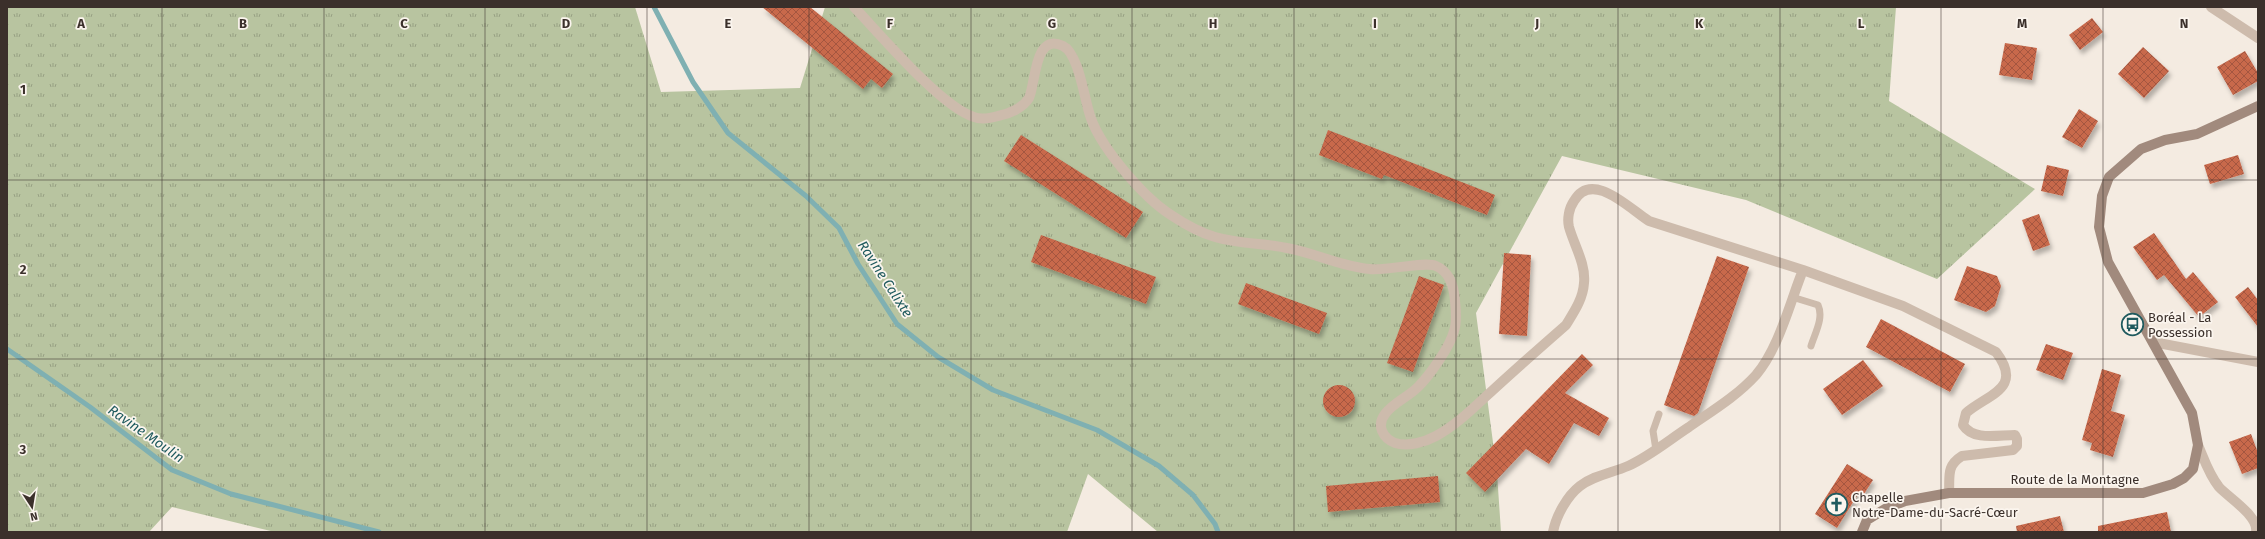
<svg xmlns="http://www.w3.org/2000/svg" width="2265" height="539" font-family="'Fira Sans',sans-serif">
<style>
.grass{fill:url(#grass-tufts)}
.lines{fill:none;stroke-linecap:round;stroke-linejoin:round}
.stream{stroke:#7fb0b2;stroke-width:5}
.building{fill:url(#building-cross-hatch);filter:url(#shadow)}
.lane{stroke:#cdbbac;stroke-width:7}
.street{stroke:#cdbbac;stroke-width:10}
.secondary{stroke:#a18a7d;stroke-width:10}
.grid{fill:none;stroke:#3b302b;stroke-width:1;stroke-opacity:0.55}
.labels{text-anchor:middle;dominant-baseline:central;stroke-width:3.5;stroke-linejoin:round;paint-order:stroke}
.poi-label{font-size:13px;fill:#3b302b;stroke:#fbf5ee;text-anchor:start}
.street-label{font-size:13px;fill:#3b302b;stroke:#fbf5ee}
.water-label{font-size:14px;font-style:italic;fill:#1f5a5e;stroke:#fbf5ee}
.grid-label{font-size:13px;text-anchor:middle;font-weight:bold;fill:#3b302b;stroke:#fbf5ee;stroke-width:3.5;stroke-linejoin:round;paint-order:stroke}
</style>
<defs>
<pattern id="grass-tufts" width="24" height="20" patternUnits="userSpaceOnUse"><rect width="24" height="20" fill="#b8c4a0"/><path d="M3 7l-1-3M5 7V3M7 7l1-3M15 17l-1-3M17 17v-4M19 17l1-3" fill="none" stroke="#97a083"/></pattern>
<pattern id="building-cross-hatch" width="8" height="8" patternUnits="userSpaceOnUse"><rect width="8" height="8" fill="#c8694b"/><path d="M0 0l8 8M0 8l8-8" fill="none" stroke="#a4573f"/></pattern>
<filter id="shadow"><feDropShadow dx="2.5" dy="4.5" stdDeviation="2" flood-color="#0004"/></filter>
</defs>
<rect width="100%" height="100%" fill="#f4ebe1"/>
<path class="grass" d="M 7,7 L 635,7 L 661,92 L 800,88 L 825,7 L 1896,7 L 1889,101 L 2035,189 L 1937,279 L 1746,200 L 1562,156 L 1476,313 L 1497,473 L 1501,532 L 1158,532 L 1088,474 L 1067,532 L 275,532 L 172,507 L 149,532 L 7,532 Z"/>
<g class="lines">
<path class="stream" d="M 654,7 L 693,82 L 728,133 L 806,196 L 839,228 L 858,264 L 897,324 L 938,357 L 993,390 L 1097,430 L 1159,466 L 1193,495 L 1215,524 L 1218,532
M 7,349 L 90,407 L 172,470 L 231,494 L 379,532"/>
</g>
<path class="building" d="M 762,7 L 810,7 L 893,74 L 882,88 L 871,79 L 863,89 Z
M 2092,18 L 2103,32 L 2080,50 L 2069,35 Z
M 2005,43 L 2037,48 L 2032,80 L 1999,75 Z
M 2143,47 L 2169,71 L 2144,98 L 2118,74 Z
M 2245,51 L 2258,73 L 2258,81 L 2233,95 L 2217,67 Z
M 2079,109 L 2098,121 L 2082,148 L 2062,137 Z
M 1328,130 L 1495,195 L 1487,215 L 1384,175 L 1382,179 L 1319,155 Z
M 1021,135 L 1143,212 L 1126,238 L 1004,161 Z
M 2238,155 L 2244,174 L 2210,184 L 2204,165 Z
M 2047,165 L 2069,170 L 2063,196 L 2041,191 Z
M 2039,214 L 2050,245 L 2033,251 L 2022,220 Z
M 2154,233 L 2186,279 L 2193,272 L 2218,302 L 2199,317 L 2164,275 L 2157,280 L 2133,247 Z
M 1041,235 L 1156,277 L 1146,304 L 1031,262 Z
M 1504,253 L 1531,255 L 1527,336 L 1499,334 Z
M 1717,256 L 1749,267 L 1698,413 L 1694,416 L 1664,405 Z
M 1967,266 L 1997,276 L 2001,286 L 1995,306 L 1986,312 L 1954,300 Z
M 1419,276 L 1444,285 L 1413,372 L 1387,363 Z
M 1246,283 L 1327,313 L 1319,334 L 1238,304 Z
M 2248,287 L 2258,300 L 2258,327 L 2235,297 Z
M 1881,319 L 1965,364 L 1950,392 L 1866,347 Z
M 2046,344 L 2073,353 L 2063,380 L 2036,370 Z
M 1582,354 L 1593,365 L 1565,393 L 1609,418 L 1599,436 L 1574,423 L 1549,464 L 1526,449 L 1485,492 L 1466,473 Z
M 1863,360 L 1883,386 L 1842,415 L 1823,389 Z
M 2102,369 L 2121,375 L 2111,411 L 2125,415 L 2113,457 L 2090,450 L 2092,443 L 2082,440 Z
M1323 401a16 16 0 1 1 32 0a16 16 0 1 1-32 0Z
M 2251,434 L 2258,453 L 2258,468 L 2242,474 L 2229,442 Z
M 1847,464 L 1873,480 L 1864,494 L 1860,491 L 1837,528 L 1815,514 Z
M 1438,476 L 1440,502 L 1328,512 L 1326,486 Z
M 2167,512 L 2171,532 L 2098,532 L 2098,526 Z
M 2060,516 L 2064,532 L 2017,532 L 2016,526 Z"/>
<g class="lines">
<path class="lane" d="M 1792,297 L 1818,305 C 1824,318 1815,333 1811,346
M 1656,450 L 1653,431 L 1659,414"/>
<path class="street" d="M 854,7 C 880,34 941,107 974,117 C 981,120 991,118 998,116 C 1009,114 1023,108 1029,98 C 1036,83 1034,32 1063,46 C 1078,53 1084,96 1089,112 C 1097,144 1143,197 1171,215 C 1183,223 1201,233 1215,237 C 1238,244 1264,243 1287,248 C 1315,253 1342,267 1370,269 C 1387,271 1425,261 1436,266 C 1450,272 1454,286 1455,301 C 1456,310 1457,322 1454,331 C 1450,347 1429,376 1418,387 C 1408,397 1393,403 1385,414 C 1376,426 1383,438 1395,443 C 1408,447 1425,442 1436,436 C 1458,424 1475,406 1493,390 C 1517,368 1542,346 1566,325 C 1574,312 1583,299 1584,283 C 1586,264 1574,245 1569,227 C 1567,219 1569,208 1574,201 C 1592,169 1631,210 1649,221 L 1803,270 L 1903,306 L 1996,352 C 2024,389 1988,394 1966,413 L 1963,425 C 1973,441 1998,435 2015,435 L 2017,439 L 2017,446 L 2013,450 L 1962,456 C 1946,466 1950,476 1949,493
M 2211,7 L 2258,38
M 2153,342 L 2258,362
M 2198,445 C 2204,459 2209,475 2219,487 C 2229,498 2259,516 2256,532
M 1553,532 C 1556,516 1567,496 1580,486 C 1594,475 1612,473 1628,466 C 1650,456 1669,440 1689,427 C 1712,411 1737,396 1756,375 C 1779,348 1790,302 1803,270"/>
<path class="secondary" d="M 1862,532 L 1867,520 L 1885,509 L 1905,501 L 1949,493 L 2143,493 L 2173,484 L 2184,478 L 2193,469 L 2198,445 L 2192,413 L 2108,262 L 2099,227 L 2102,196 L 2109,177 L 2141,149 L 2165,140 L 2197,134 L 2258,106"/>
</g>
<path class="grid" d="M 162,7 L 162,532M 324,7 L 324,532M 485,7 L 485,532M 647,7 L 647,532M 809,7 L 809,532M 971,7 L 971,532M 1132,7 L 1132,532M 1294,7 L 1294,532M 1456,7 L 1456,532M 1618,7 L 1618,532M 1780,7 L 1780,532M 1941,7 L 1941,532M 2103,7 L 2103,532M 7,180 L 2258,180M 7,359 L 2258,359"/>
<defs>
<symbol id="bus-ring" viewBox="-11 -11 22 22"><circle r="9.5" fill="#fbf5ee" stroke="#1f5a5e" stroke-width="1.5"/><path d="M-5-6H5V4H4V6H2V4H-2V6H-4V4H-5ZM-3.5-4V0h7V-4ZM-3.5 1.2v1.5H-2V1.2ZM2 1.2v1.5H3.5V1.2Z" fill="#1f5a5e"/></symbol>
<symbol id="church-ring" viewBox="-11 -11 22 22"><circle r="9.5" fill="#fbf5ee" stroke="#1f5a5e" stroke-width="1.5"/><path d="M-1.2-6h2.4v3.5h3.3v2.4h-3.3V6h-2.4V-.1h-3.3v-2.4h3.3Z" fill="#1f5a5e"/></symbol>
</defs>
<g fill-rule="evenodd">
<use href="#bus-ring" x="2120" y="312" width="25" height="25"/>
<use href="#church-ring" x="1824" y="492" width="25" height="25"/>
</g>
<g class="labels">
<g class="poi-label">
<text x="2148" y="317">Boréal - La<tspan x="2148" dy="15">Possession</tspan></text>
<text x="1852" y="497">Chapelle<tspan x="1852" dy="15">Notre-Dame-du-Sacré-Cœur</tspan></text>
</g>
<g class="street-label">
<text x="2075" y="479">Route de la Montagne</text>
</g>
<g class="water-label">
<text transform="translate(885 279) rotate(57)">Ravine Calixte</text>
<text transform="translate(146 434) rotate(35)">Ravine Moulin</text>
</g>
</g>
<g class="grid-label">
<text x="81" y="28">A</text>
<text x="243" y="28">B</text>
<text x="404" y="28">C</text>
<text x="566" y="28">D</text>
<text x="728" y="28">E</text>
<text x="890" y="28">F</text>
<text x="1052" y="28">G</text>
<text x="1213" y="28">H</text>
<text x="1375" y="28">I</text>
<text x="1537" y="28">J</text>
<text x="1699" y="28">K</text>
<text x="1861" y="28">L</text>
<text x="2022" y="28">M</text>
<text x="2184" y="28">N</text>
<text x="23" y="94">1</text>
<text x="23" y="274">2</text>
<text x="23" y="454">3</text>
</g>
<rect width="2265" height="539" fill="none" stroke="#3b302b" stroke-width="16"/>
<g transform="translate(32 507) rotate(168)" stroke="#fbf5ee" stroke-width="3" paint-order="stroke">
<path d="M0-3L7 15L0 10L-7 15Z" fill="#3b302b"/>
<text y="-6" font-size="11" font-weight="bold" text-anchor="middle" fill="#3b302b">N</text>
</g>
</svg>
